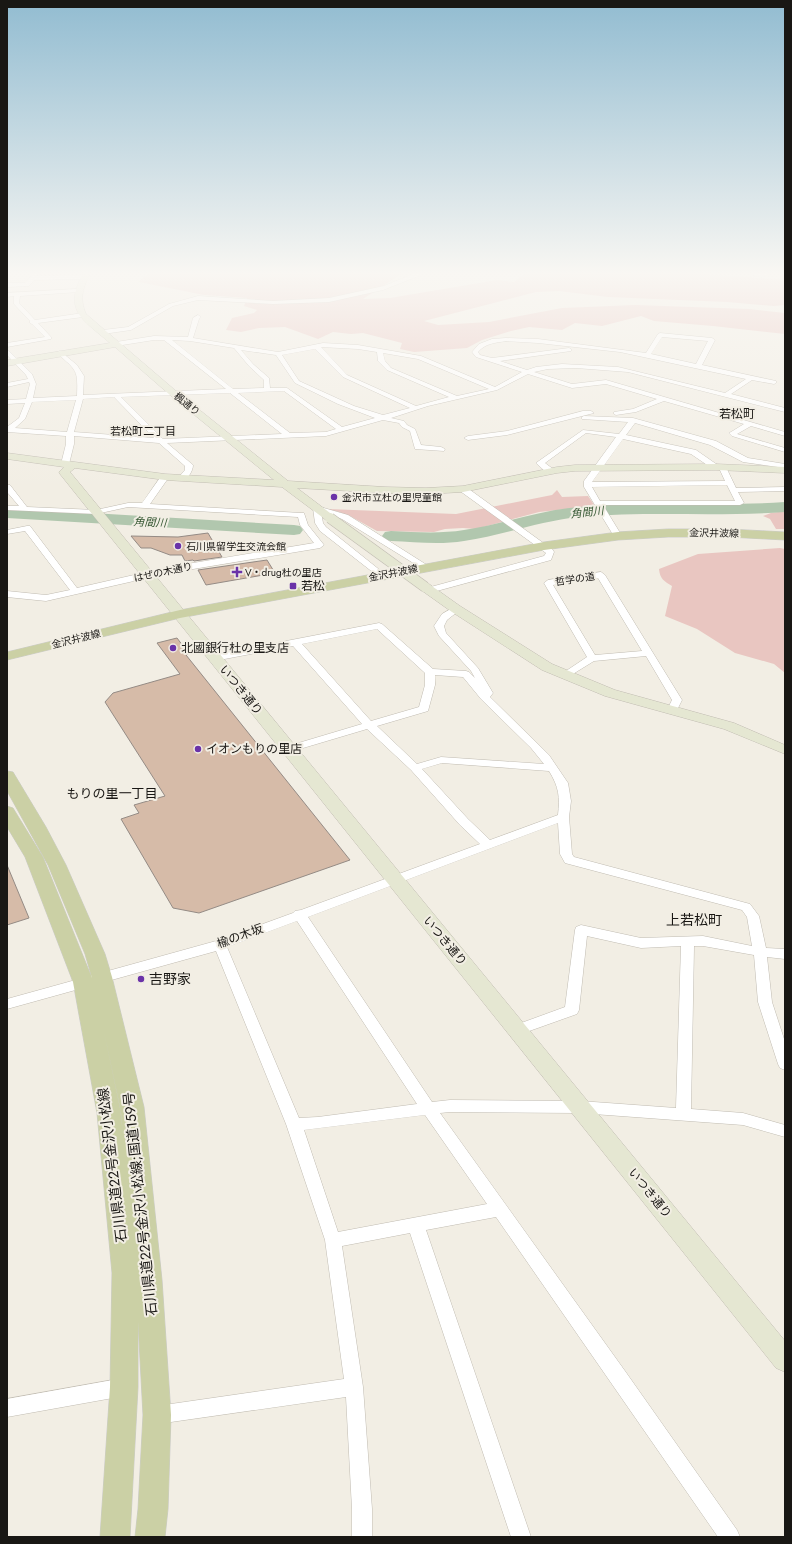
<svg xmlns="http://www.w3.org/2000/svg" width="792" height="1544" font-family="Jost,'Noto Sans JP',sans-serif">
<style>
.green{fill:#e9c6c1}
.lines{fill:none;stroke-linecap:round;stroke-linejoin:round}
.river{fill:#b1c7ae;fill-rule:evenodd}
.building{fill:#d6bba8;stroke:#948b85}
.street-casing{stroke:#c1bcb2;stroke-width:1}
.secondary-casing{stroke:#c1bcb2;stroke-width:1}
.primary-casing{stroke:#cccccb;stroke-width:1}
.street{fill:#fff;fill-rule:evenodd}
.secondary{fill:#e5e7d2;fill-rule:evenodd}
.primary{fill:#cbd0a5;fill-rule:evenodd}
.secondary-bridge-casing{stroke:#c1bcb2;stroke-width:11;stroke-linecap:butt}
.secondary-bridge{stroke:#e5e7d2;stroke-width:10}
.poi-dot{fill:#6a32a8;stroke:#f2eee4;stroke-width:1.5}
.labels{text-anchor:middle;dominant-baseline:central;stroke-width:4;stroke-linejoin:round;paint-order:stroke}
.far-street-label{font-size:10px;fill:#191714;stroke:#f2eee4}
.far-poi-label{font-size:10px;fill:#191714;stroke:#f2eee4;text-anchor:start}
.far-neighbourhood-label{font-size:11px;fill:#191714;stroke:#f2eee4}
.far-water-label{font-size:11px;font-style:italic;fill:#355732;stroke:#f2eee4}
.far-quarter-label{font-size:12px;fill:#191714;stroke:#f2eee4}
.poi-label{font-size:12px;fill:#191714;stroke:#f2eee4;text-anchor:start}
.street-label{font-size:12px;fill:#191714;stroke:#f2eee4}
.neighbourhood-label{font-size:13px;fill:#191714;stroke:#f2eee4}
.quarter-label{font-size:14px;fill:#191714;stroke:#f2eee4}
.near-poi-label{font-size:14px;fill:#191714;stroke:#f2eee4;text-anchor:start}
.near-street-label{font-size:14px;fill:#191714;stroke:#f2eee4}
</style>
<rect width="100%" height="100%" fill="#f2eee4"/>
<path class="green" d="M 154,272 L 421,272 L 407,272 L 398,276 L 363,299 L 390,298 L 497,280 L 514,282 L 524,274 L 537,272 L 680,272 L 785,280 L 785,305 L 774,306 L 727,302 L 608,297 L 559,291 L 536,292 L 424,321 L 438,325 L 489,322 L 562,308 L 635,305 L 749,309 L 785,313 L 785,334 L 713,326 L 654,321 L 641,316 L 602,326 L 575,323 L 562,330 L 529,327 L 511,331 L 482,340 L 467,348 L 414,352 L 400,349 L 402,343 L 363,333 L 351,334 L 333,332 L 318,339 L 285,327 L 259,328 L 241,332 L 226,330 L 232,318 L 254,313 L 257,310 L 244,306 L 247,298 L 204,295 L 139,282 L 143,277 Z
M 557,490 L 562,497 L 588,496 L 595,506 L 539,512 L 476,529 L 463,528 L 445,529 L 434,532 L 377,531 L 350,516 L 336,511 L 332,512 L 328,509 L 456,514 L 552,495 Z
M 785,511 L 785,529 L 776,529 L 770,519 L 763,516 L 771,513 Z
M 780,548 L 785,549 L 785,673 L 774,664 L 735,653 L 697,629 L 665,616 L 672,586 C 664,581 660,579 659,569 L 698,554 Z"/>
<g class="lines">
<path class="river" d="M 785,502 L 785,512 C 716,517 648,511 579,517 C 540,521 503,535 464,541 C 440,545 415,542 391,541 L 385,540 L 382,536 L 385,532 L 391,531 C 415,532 440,534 464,530 C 503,524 540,510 579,507 C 648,500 716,507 785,502 Z
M 7,508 L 294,525 L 300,526 L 303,530 L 300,534 L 294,535 L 7,518 Z"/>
</g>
<path class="building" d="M 208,533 L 222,557 L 194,561 L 193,560 L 185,561 L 182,555 L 170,555 L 151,548 L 141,548 L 131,536 L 178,537 Z
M 267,560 L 275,573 L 206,585 L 198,570 Z
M 177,638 L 189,654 L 186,655 L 350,860 L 199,913 L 173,908 L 121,819 L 139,813 L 134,805 L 165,796 L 105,702 L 113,693 L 180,674 L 157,643 Z
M 7,865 L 29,918 L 7,925 Z"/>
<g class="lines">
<defs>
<path id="street" d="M 34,272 L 39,273 L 36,276 L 84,275 L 87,277 L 84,279 L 34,280 L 29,286 L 7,287 L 7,283 L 25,283 Z
M 418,272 L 423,272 L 421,275 L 383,290 L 329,302 L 273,304 L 198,300 L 173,306 L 131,330 L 103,334 L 100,332 L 103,330 L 128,327 L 169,304 L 198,296 L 273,301 L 329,298 L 384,286 Z
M 741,272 L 762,273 L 773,272 L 762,277 Z
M 77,289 L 80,291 L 79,292 L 20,296 L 19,303 L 35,320 L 83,313 L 86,315 L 83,317 L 38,323 L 51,337 L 51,339 L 7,347 L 7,343 L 45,337 L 32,324 L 30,323 L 30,321 L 14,304 L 14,296 L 7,297 L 7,293 Z
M 198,315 L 201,317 L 199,319 L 193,338 L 278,352 L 323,343 L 358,345 L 421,356 L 495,387 L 522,372 L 476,357 L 472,352 L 479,344 L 492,339 L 506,338 L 538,339 L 646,353 L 658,334 L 660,333 L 712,338 L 715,340 L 702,365 L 776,381 L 776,383 L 774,384 L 752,380 L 731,394 L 785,408 L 785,412 L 628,372 L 576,368 L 548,369 L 534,372 L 572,384 L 606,380 L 785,432 L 785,436 L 751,426 L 737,434 L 785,448 L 785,452 L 732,436 L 729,433 L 731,432 L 744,424 L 664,401 L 636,412 L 616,415 L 614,414 L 614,412 L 633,409 L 657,399 L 606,384 L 572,388 L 528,374 L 497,390 L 428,406 L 391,418 L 404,421 L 407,425 L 415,429 L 421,445 L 441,447 L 445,449 L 444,451 L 415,449 L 410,431 L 402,427 L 399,423 L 383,420 L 326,436 L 167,443 L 193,465 C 193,471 188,479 182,480 L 178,478 L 185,470 L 185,466 L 159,443 L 74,436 L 74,444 L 69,464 L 65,466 L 61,464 L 66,444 L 66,436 L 7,432 L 7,427 L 19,418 L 25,403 L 7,404 L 7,400 L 26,399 L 30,384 L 29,382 L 7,387 L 7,383 L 28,379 L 26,375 L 7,355 L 7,349 L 32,374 L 36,384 L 33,398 L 77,396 C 78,370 77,371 58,354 L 58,352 L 60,351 L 77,365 L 84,376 L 83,395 L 226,389 L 164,340 L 154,340 L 116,346 L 113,344 L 116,342 L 154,336 L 188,337 L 193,318 ZM 662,337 L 708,341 L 696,364 L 651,354 ZM 172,340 L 190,341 L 234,348 L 249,366 L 264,380 L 264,388 L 233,389 ZM 506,341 L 538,343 L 620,352 L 746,379 L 725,393 L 618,367 L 562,364 L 536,367 L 527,370 L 500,361 L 571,351 L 571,349 L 569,348 L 492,358 L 480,355 L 478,352 C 486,343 495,343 506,341 ZM 321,347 L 358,349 L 377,352 L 378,361 L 387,370 L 449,397 L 416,406 L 347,375 ZM 315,349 L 343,377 L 410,408 L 383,415 L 354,406 L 299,381 L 282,355 ZM 241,350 L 276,355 L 295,383 L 338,404 L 375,418 L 342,427 L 287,388 L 270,388 L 269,378 L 253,364 ZM 383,353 L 418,359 L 489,389 L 457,396 L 391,368 L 385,361 ZM 284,391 L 336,429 L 326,432 L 290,433 L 238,393 ZM 230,393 L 282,434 L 163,439 L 121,397 ZM 114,397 L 154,438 L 74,432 L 83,399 ZM 76,400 L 67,432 L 15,428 L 25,419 L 32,402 Z
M 583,411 L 591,411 L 594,413 L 507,435 L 468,440 L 464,438 L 468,436 L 507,431 Z
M 584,416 L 633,418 L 716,441 L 748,458 L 785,464 L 785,468 L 743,462 L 710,445 L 635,423 L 626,435 L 696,450 L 719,466 L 725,465 L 736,488 L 785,487 L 785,491 L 738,492 L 744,503 L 740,505 L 603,505 L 622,536 L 621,538 L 615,538 L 584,487 L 584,481 L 616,437 L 586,433 L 545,463 L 553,469 L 553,473 L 547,473 L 536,463 L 583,430 L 619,434 L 628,422 L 582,419 L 582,417 ZM 623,439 L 691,454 L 713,469 L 719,468 L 725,481 L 592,482 ZM 727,485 L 735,501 L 600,501 L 592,487 Z
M 162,475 L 168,475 L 169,477 L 150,504 L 301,513 L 304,513 L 308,525 L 324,545 L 320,548 L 169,573 L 46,601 L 7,597 L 7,591 L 46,595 L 70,590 L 25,531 L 7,534 L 7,530 L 27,526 L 30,526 L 77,588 L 169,567 L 314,543 L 300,525 L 298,517 L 128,507 L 96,514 L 7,510 L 7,506 L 19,506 L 7,492 L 7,485 L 10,485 L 27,507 L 96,510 L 128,503 L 142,503 Z
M 460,487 L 466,487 L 553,550 L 554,552 L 551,560 L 433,592 L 427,592 L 426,590 L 427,588 L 544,556 L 546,553 L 460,491 Z
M 314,506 L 317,506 L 348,515 L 430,567 L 429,569 L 423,569 L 342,519 L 321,512 L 323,523 L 326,527 L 386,575 L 385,577 L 379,577 L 320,531 L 315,523 L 313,508 Z
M 601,572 L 605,575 L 682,700 L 676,712 L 672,713 L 667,710 L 672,700 L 646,656 L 594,661 L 568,677 L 565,678 L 560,675 L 587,657 L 544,583 L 548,580 ZM 598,578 L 642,651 L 595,655 L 553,585 Z
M 456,606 L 461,609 L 447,620 L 444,626 L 446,633 L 478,668 L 493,693 L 490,697 L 549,755 L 568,783 L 571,801 L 569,817 L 572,854 L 574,857 L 750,904 L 759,916 L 766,948 L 785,949 L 785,959 L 767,957 L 772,1002 L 785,1042 L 785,1070 L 780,1068 L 778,1064 L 758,1002 L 754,955 L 703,946 L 694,946 L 691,1109 L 743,1113 L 785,1125 L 785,1137 L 743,1125 L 580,1113 L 450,1112 L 440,1113 L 625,1371 L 737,1530 L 740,1537 L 718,1537 L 496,1217 L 426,1230 L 531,1537 L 511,1537 L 410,1233 L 342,1246 L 363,1387 L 372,1509 L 372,1537 L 352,1537 L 352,1509 L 346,1397 L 157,1424 L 150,1422 L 148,1415 L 150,1408 L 157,1406 L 344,1379 L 325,1240 L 286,1124 L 216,951 L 7,1009 L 7,999 L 216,941 L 293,913 L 295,911 L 301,910 L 480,844 L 460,825 L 411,770 L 367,729 L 293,751 L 285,751 L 284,749 L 285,747 L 362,724 L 293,646 L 214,661 L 209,658 L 214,655 L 379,623 L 382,624 L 433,669 L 466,671 L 469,672 L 475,678 L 471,671 L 439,636 L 434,626 L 442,614 ZM 377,629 L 425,673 L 425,685 L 419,707 L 371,721 L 302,644 ZM 435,675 L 463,677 L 481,699 L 531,748 L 544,764 L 441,757 L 417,764 L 377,726 L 428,711 L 435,685 ZM 442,763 L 549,771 C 559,787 560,797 558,815 L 490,840 L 468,819 L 422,769 ZM 558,823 L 560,854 L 565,863 L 742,910 L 747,917 L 752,946 L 703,936 L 641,938 L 581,925 L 576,927 L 575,930 L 565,1007 L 513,1026 L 511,1030 L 513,1034 L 518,1035 L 577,1014 L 579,1010 L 587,936 L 641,948 L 681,946 L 676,1108 L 580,1101 L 450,1100 L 432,1102 L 308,917 ZM 297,921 L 417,1104 L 318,1117 L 299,1118 L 227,947 ZM 425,1115 L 487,1204 L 338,1232 L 304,1130 Z
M 124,1378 L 130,1381 L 133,1387 L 130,1393 L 124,1396 L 7,1417 L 7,1399 Z"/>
<path id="secondary" d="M 84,272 L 91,272 C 83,287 79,298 86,314 L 176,391 L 288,481 L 385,487 L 426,488 L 463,486 L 557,467 L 575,465 L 716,464 L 785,467 L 785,473 L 716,470 L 575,471 L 557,473 L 463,492 L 426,494 L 385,493 L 297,488 L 334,516 L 335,518 L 330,521 L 326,520 L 282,487 L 165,480 L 75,468 L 70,472 L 785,1341 L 785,1372 L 776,1368 L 60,474 L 59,472 L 64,467 L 7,459 L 7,453 L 165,474 L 274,480 L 170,395 L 115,347 L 7,366 L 7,360 L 110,343 C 82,319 62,310 84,272 Z
M 425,583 L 429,584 L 460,606 L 552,664 L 615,690 L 734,723 L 785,745 L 785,754 L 724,729 L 605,696 L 542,670 L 452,612 L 421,590 L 419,587 L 421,584 Z"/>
<path id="primary" d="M 668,529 L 728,529 L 785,532 L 785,540 L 728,537 L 668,537 L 618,540 L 544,550 L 180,618 L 7,660 L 7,652 L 180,610 L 544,542 L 618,532 Z
M 7,771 L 13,772 L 46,827 L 66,865 L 105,954 L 112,977 L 144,1107 L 162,1280 L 171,1415 L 168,1509 L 165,1537 L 135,1537 L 138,1509 L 143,1415 L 138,1322 L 138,1387 L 130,1537 L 100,1537 L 110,1387 L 112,1273 L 97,1113 L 73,982 L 25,857 L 7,827 L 7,806 L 13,808 L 43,857 L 92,978 L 85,954 L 48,865 L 7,791 ZM 103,1027 L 120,1107 L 123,1135 L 121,1113 Z"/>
</defs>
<use href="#street" class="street-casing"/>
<use href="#secondary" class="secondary-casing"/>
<use href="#primary" class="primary-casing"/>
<use href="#street" class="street"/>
<use href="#secondary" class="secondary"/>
<use href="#primary" class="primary"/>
<defs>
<path id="secondary-bridge" d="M 330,518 L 425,587"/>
</defs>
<use href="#secondary-bridge" class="secondary-bridge-casing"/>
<use href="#secondary-bridge" class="secondary-bridge"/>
</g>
<linearGradient id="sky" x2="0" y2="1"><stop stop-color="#92bcd1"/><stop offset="0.56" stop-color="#f9f7f3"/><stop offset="1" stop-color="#f9f7f3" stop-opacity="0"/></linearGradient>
<rect width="792" height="488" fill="url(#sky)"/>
<g class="poi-dot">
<circle cx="334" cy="497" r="4"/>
<circle cx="178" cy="546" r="4"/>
<path d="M235 566h4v4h4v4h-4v4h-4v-4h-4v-4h4z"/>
<rect x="289" y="582" width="8" height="8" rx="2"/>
<circle cx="173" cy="648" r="4"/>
<circle cx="198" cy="749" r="4"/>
<circle cx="141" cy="979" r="4"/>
</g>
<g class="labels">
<g class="far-street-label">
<text transform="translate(187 404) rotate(39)">楓通り</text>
<text transform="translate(714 533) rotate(1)">金沢井波線</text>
<text transform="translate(163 572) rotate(-12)">はぜの木通り</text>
<text transform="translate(393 573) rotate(-11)">金沢井波線</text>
<text transform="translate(575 579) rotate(-9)">哲学の道</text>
<text transform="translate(76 639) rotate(-14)">金沢井波線</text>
</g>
<g class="far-poi-label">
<text x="342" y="497">金沢市立杜の里児童館</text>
<text x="186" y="546">石川県留学生交流会館</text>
<text x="245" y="572">V・drug杜の里店</text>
</g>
<g class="far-neighbourhood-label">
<text x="143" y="431">若松町二丁目</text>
</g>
<g class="far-water-label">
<text transform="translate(587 512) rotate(-6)">角間川</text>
<text transform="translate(150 522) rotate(3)">角間川</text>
</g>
<g class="far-quarter-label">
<text x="737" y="414">若松町</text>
</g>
<g class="poi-label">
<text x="301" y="586">若松</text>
<text x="181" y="648">北國銀行杜の里支店</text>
<text x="206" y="749">イオンもりの里店</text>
</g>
<g class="street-label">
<text transform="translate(241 690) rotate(51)">いつき通り</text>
<text transform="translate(240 936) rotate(-20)">楡の木坂</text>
<text transform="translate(445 941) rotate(50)">いつき通り</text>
<text transform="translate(650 1193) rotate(51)">いつき通り</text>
</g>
<g class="neighbourhood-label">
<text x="112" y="793">もりの里一丁目</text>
</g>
<g class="quarter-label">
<text x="694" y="920">上若松町</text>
</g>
<g class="near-poi-label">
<text x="149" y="979">吉野家</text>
</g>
<g class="near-street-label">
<text transform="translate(112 1165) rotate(-97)">石川県道22号金沢小松線</text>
<text transform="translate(140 1204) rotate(-96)">石川県道22号金沢小松線;国道159号</text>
</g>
</g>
<rect width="792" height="1544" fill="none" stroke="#191714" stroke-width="16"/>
</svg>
